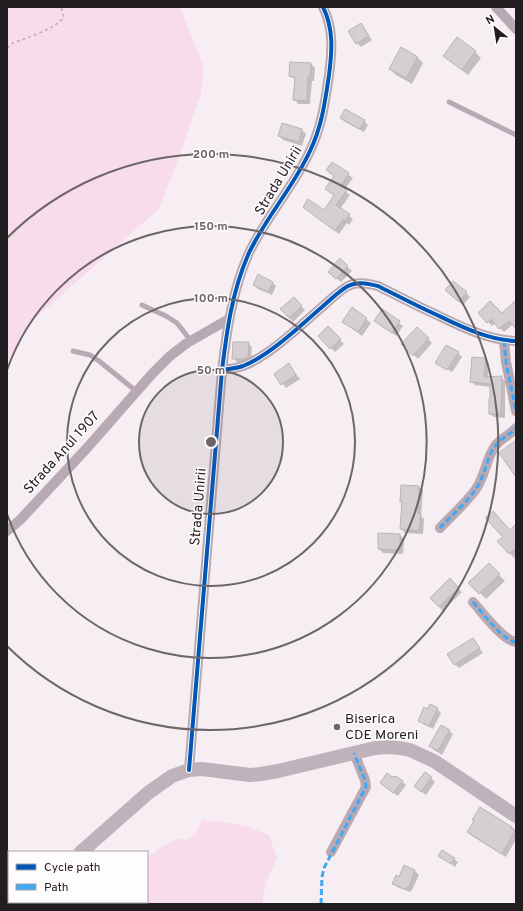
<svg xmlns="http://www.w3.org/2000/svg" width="523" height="911" font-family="Overpass,sans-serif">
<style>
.green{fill:#f8dcec}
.shadow{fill:#0003}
.building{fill:#d5cfd2;stroke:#bab4b7}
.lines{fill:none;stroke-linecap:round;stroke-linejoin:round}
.path{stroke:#b9adb4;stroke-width:1.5;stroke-dasharray:3 3;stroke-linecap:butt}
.lane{stroke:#b8a9b2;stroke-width:5}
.street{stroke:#b8a9b2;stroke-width:10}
.secondary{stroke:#c0b2bb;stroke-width:14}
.quiet{stroke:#3fa9f5;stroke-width:3;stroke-dasharray:6 3;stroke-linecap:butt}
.cycleway-casing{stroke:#fffcfd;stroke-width:6}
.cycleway{stroke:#0057b8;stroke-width:4}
.ring{fill:none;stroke:#6c6669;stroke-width:2}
.poi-dot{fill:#6c6669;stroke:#fffcfd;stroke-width:1.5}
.labels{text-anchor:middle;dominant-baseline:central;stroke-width:3;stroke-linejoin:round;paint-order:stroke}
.street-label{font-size:14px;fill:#221d1f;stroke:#fffcfd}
.poi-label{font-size:14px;fill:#221d1f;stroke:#fffcfd;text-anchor:start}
.centre{fill:#6c6669;stroke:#fffcfd;stroke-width:2}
.ring-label{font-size:12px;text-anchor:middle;font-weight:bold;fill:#6c6669;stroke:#fffcfd;stroke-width:3;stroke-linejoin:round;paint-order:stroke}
</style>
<rect width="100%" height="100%" fill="#f6eef2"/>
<path class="green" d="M 7,7 L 180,7 L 204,68 L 201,93 L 177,163 L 159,209 L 32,321 L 7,362 Z
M 202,820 C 227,822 246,825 269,835 L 277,858 L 266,883 L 262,904 L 85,904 L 90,902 L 147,902 L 147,858 L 158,849 L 177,839 L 187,840 L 195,834 Z"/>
<path class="shadow" d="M 361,25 L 372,40 L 361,47 L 357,43 Z
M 475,52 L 481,58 L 468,75 L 451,62 Z
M 417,57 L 423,63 L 412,84 L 396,75 L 390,69 Z
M 311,64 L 315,68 L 314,81 L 312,81 L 310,104 L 298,104 L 295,100 L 296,80 L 290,76 Z
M 341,118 L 364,121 L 368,125 L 364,132 L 345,122 Z
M 282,124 L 302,130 L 306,134 L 302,146 L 283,140 L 279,136 Z
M 332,163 L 353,178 L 344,190 L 350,195 L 340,209 L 353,219 L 349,225 L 347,223 L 339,234 L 304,207 L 324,212 L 335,196 L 326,188 L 335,177 L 327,170 Z
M 340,260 L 352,271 L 341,282 L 329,272 Z
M 272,282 L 276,286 L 272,295 L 258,289 L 254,285 Z
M 466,293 L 470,297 L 463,305 L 450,294 Z
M 294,298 L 305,310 L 293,322 L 282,309 Z
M 516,302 L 516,327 L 513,324 L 504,332 L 495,323 L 492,326 L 480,313 L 502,314 Z
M 352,309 L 371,323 L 362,336 L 343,321 Z
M 383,311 L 403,326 L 396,336 L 376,321 Z
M 328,328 L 344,344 L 335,352 L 319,336 Z
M 417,328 L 432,343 L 418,359 L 402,344 Z
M 248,343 L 252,347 L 251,360 L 246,363 L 237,362 L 234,358 Z
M 458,353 L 462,357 L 451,374 L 452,372 L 439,364 L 439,366 L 436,363 Z
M 486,359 L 489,363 L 488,377 L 501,377 L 505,381 L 505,418 L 494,417 L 490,414 L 491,387 L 475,385 L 471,381 Z
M 292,369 L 300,379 L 286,388 L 275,374 Z
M 419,487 L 423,490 L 421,516 L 424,519 L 423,534 L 405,533 L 401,529 L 403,504 L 401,502 Z
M 516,527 L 516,558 L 515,559 L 499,541 Z
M 400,535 L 404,539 L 403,554 L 383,553 L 379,549 Z
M 489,565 L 505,581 L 486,599 L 470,583 Z
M 450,580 L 462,592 L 443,611 L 431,598 Z
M 473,639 L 483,653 L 459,668 L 455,664 Z
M 437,709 L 441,713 L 433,729 L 423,724 L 419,720 L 428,710 Z
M 449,731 L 453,734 L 442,755 L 434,750 L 430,746 Z
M 425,773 L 435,782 L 426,795 L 419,790 Z
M 393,779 L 402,781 L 406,785 L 398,796 L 385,787 Z
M 512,827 L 516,831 L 516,839 L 506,857 L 472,836 L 468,832 Z
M 440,856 L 454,859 L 458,862 L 455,867 Z
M 415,871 L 419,875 L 412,890 L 410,892 L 397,887 L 394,883 Z"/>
<path class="building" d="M 361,23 L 369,36 L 356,44 L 348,31 Z
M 457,37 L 476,51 L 462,70 L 443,56 Z
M 401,47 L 418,57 L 406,78 L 389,69 Z
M 290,62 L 311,63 L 310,77 L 308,77 L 307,101 L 293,100 L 295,77 L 289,76 Z
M 345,109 L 365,120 L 360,129 L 340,118 Z
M 282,123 L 302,129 L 299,142 L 278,136 Z
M 332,162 L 349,173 L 341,186 L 347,190 L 336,205 L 350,214 L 345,221 L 343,220 L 335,231 L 303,207 L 308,199 L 324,210 L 334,195 L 325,189 L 334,176 L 326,170 Z
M 340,258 L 348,266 L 336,279 L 328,272 Z
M 258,274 L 273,282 L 268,292 L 253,285 Z
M 453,281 L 467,292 L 459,302 L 445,290 Z
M 294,297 L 302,306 L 289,318 L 280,309 Z
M 516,300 L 516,329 L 509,321 L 499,329 L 491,319 L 487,323 L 478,313 L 490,301 L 502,313 Z
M 352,307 L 367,318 L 358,332 L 342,322 Z
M 382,309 L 400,321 L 392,333 L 374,321 Z
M 328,326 L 341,339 L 330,349 L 318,336 Z
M 417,327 L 429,338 L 413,356 L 401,344 Z
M 233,342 L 249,342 L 248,357 L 242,359 L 232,359 Z
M 446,345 L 459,352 L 447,370 L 435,363 Z
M 472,357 L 486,358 L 484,377 L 502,376 L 501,414 L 489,414 L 489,399 L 490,399 L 490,384 L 470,382 Z
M 289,363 L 296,375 L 281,385 L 274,374 Z
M 516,440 L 516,477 L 499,453 Z
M 401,485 L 419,486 L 418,513 L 421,514 L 419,531 L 400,529 L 402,502 L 400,502 Z
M 493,511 L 510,530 L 516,524 L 516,548 L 509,554 L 497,541 L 503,537 L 485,518 Z
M 378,533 L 400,534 L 400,550 L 378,549 Z
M 489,563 L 500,574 L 479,594 L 468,583 Z
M 450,578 L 459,588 L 439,607 L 430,598 Z
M 473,638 L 480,648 L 454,665 L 447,654 Z
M 430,704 L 438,708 L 429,726 L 418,721 L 424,707 L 427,709 Z
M 441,725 L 450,730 L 438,751 L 429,746 Z
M 425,772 L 432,777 L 421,792 L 414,786 Z
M 387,773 L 392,777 L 393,776 L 395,777 L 396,776 L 403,781 L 393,793 L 380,783 Z
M 480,807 L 512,827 L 511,829 L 515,831 L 502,854 L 467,832 L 474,821 L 472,820 Z
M 442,850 L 455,858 L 451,864 L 438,856 Z
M 404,865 L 415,870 L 409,887 L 405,889 L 392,884 L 396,875 L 399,877 Z"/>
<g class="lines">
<path class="path" d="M 7,48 L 13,43 C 28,37 54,30 64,17 L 61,7"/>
<path class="lane" d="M 449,102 L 516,135
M 142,305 L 166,316 L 177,323 L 191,341
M 73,351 L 90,355 L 99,361 L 136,391"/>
<path class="street" d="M 496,7 L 516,29
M 504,341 L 506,362 L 516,411
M 222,370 C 229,369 237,368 243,366 C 269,356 300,326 322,307 C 330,300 339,291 348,286 C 358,281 369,284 378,286 C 398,296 417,306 437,315 C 462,327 488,340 516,341
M 440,528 C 451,516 467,502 476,489 C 485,476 486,459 495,446 C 501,438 510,435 516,428
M 7,531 L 20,520 L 87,448 L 152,374 L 170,356 L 187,343 L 229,319
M 473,602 C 482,612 503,641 516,642
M 189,770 L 222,370 C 227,330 232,292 248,255 C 265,218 293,188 310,151 C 322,126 325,102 329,75 C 332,52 334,29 323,7
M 331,852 L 366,787 L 365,780 L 354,753
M 7,886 L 9,886"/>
<path class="secondary" d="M 81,852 L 148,793 L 172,776 L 189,770 L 202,769 L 250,775 L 261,774 L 278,771 L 375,748 L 387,747 L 400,748 L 410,750 L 434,761 L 516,816
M 26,904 L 27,902"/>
<path class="quiet" d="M 504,341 L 506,362 L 516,411
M 440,528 C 451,516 467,502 476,489 C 485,476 486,459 495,446 C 501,438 510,435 516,428
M 473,602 C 482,612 503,641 516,642
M 7,886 L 9,886
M 321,904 L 322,877 L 324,868 L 366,787 L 365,780 L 354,753"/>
<defs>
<path id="cycleway" d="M 222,370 C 229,369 237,368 243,366 C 269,356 300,326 322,307 C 330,300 339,291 348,286 C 358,281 369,284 378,286 C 398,296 417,306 437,315 C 462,327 488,340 516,341
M 189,770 L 222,370 C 227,330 232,292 248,255 C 265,218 293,188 310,151 C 322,126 325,102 329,75 C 332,52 334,29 323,7"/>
</defs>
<use href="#cycleway" class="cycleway-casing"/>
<use href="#cycleway" class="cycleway"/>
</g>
<circle cx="211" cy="442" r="72" fill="#6c6669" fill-opacity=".12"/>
<g class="ring">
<circle cx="211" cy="442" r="72"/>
<circle cx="211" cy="442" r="144"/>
<path d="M7 370A216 216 0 1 1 7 514"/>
<path d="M7 238A288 288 0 1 1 7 646"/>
</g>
<circle class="poi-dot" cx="337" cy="727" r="4"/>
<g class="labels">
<g class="street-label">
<text transform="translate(279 181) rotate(-59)">Strada Unirii</text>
<text transform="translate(62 453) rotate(-48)">Strada Anul 1907</text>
<text transform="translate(199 507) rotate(-85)">Strada Unirii</text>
</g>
<g class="poi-label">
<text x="345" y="719">Biserica<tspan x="345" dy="16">CDE Moreni</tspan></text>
</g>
</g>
<circle cx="211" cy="442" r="6" class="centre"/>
<g class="ring-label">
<text x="211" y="158">200 m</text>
<text x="211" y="230">150 m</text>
<text x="211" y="302">100 m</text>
<text x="211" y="374">50 m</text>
</g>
<rect width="523" height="911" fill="none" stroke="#221d1f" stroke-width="16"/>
<rect x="8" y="851" width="140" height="52" fill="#fffcfd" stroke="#a7a3a4"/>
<rect x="16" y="864" width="20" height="6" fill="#0057b8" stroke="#a7a3a4"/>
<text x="44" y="871" font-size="12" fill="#221d1f">Cycle path</text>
<rect x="16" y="884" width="20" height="6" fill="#3fa9f5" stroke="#a7a3a4"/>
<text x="44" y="891" font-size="12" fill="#221d1f">Path</text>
<g transform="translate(495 28) rotate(330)" stroke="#fffcfd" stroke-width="3" paint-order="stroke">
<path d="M0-3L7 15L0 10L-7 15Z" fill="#221d1f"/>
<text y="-6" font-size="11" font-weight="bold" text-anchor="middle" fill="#221d1f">N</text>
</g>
</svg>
